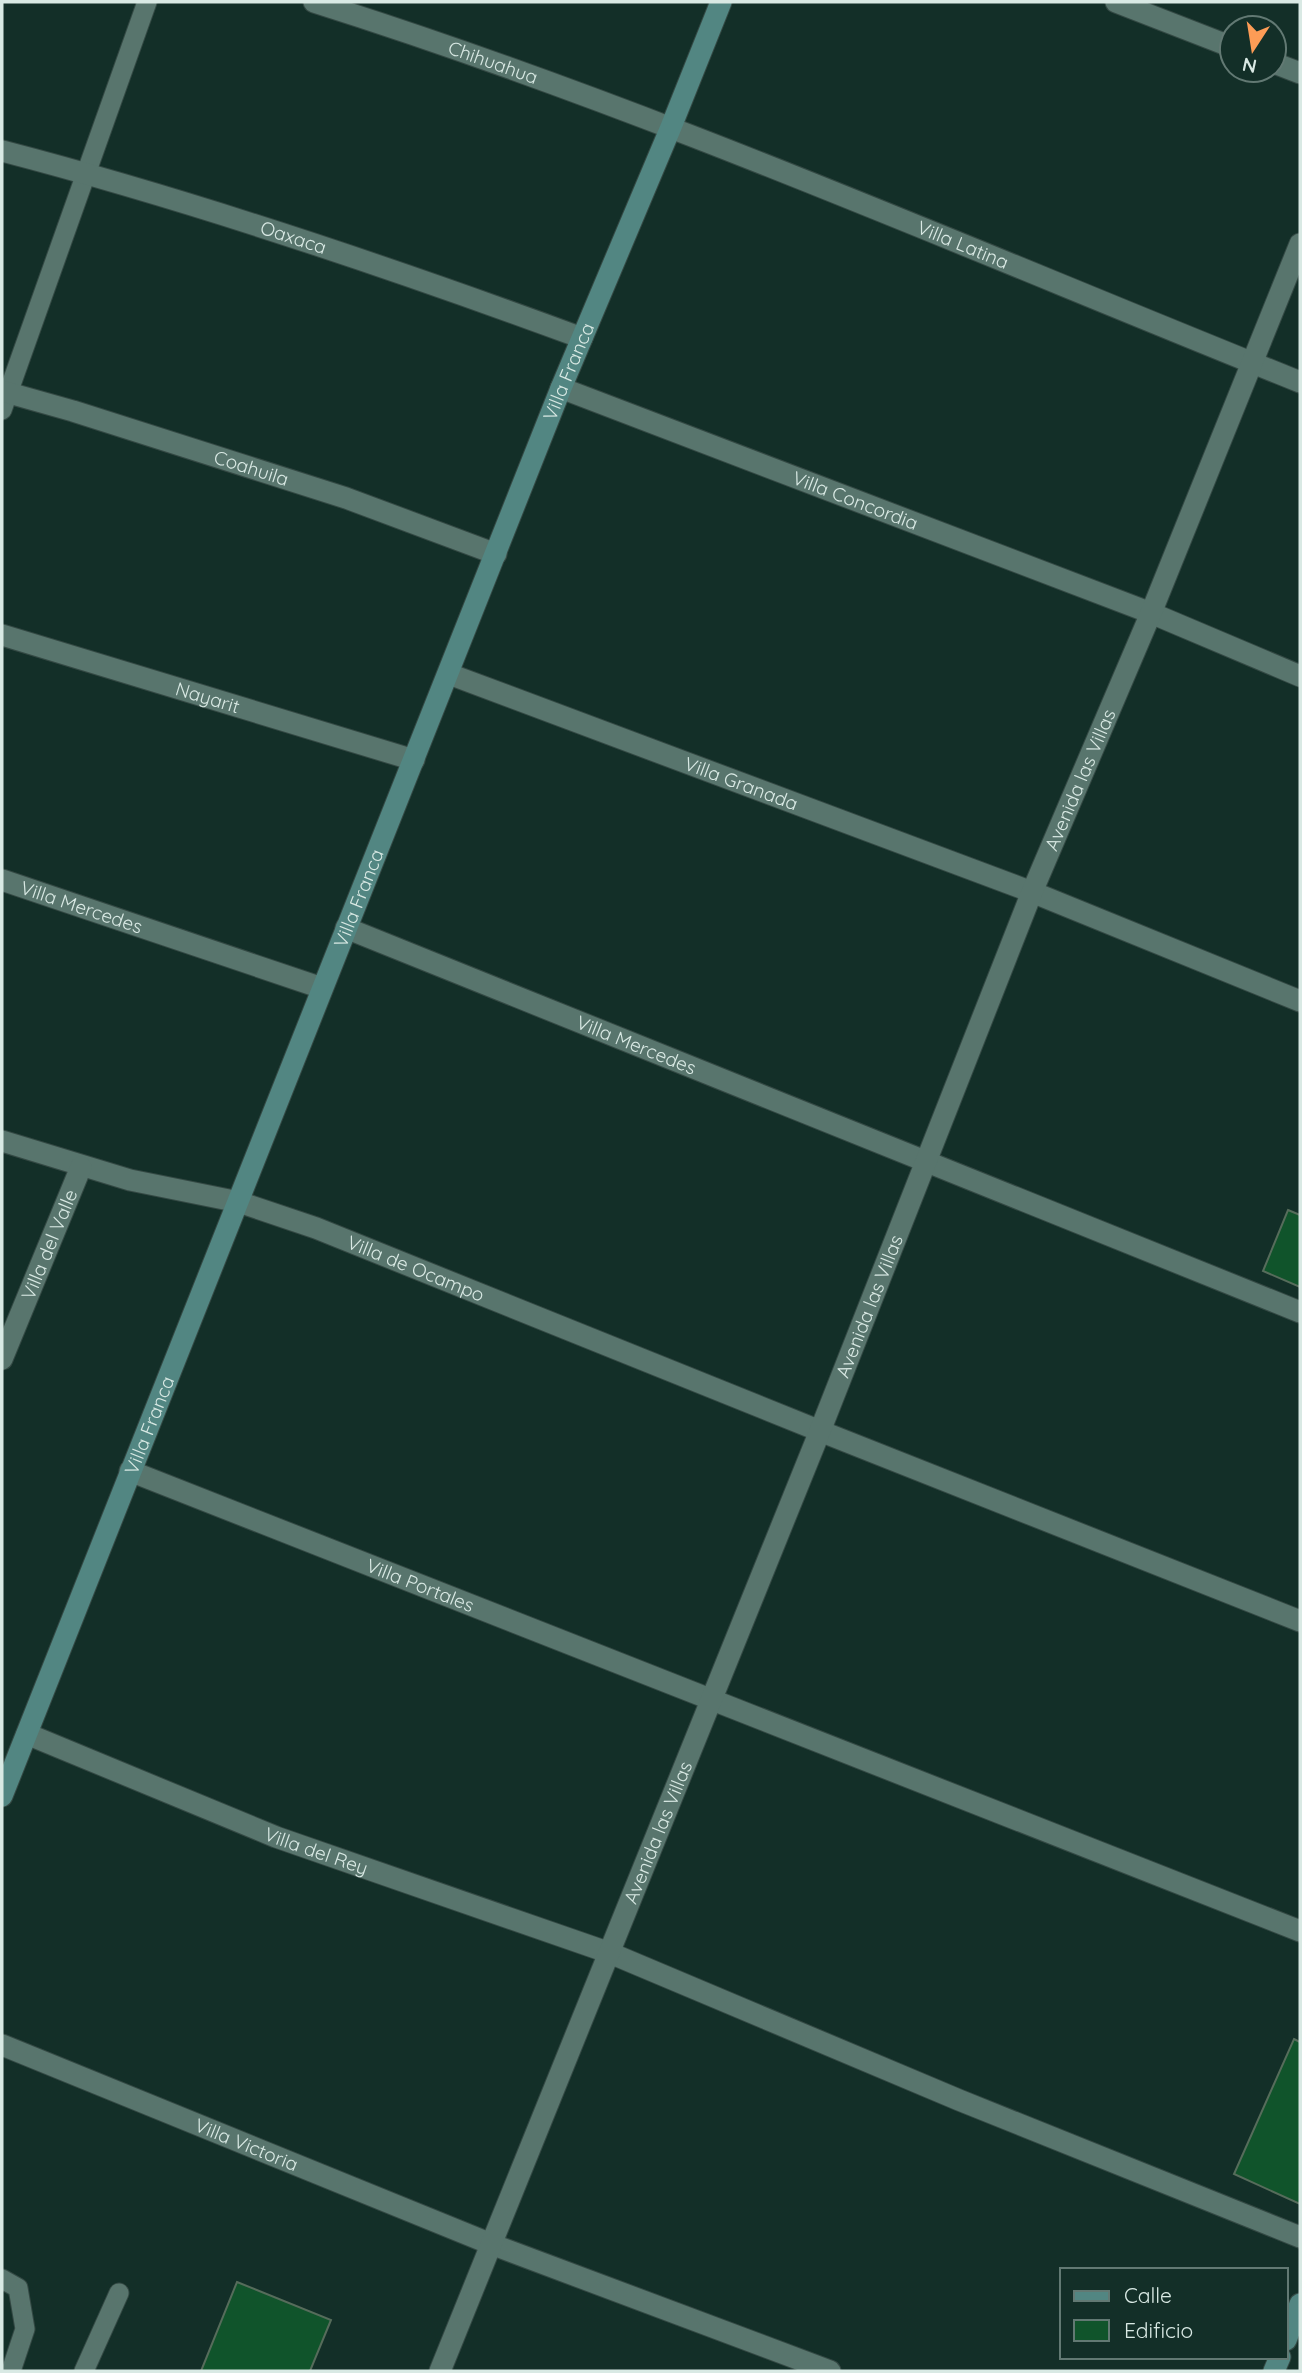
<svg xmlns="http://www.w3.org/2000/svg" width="1302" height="2373" font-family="Quicksand,sans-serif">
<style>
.building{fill:#10542b;stroke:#566c5b;stroke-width:2}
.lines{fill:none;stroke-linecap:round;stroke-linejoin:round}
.lane-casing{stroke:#344944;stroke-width:21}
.street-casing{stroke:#344944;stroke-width:23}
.secondary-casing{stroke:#344944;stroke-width:23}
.lane{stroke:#58756d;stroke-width:19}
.street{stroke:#58756d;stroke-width:21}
.secondary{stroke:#528682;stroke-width:21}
.labels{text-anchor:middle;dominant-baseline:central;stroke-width:5;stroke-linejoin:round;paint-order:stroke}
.street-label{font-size:19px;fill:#d9e9e4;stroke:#132f28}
</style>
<rect width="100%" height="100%" fill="#132f28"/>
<path class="building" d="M 1288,1210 L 1300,1215 L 1300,1287 L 1263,1271 Z
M 1294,2039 L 1300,2042 L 1300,2204 L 1234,2174 Z
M 237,2282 L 331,2320 L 310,2371 L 201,2371 Z"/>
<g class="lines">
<defs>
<path id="lane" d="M 2,410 L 147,2
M 2,2279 L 18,2288 L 25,2329 L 11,2371
M 84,2371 L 119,2293"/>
<g id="street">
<path id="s1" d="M 314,2 C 650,108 973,251 1300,382"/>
<path d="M 1116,2 L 1232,47"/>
<path d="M 1274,63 L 1300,73"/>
<path id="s2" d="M 2,151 C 198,202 392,268 582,338"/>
<path id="s3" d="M 561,388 L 1151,613 L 1300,676"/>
<path id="s4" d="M 2,391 L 73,411 L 346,498 L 496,554"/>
<path id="s5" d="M 2,635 L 414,760"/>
<path id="s6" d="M 449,674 L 1032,892 L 1300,1001"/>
<path id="s7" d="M 2,880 L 322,988"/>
<path id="s8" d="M 346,928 L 1300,1312"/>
<path id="s9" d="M 2,1141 L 130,1180 L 239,1202 L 316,1228 L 820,1431 L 1300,1621"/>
<path id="s10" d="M 2,1359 L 81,1167"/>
<path id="s11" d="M 130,1471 L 1300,1931"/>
<path id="s12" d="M 27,1734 L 276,1837 L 610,1953 L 959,2100 L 1300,2237"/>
<path id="s13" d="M 2,2045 L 491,2244 L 830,2371"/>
<path id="s14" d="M 440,2371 L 820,1431 L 1032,892 L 1151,613 L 1300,244"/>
</g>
<g id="secondary">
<path id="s15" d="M 2,1796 L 561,388 L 671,127 L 721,2"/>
<path d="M 1286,2340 L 1300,2304"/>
<path d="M 1274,2371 L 1280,2357"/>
</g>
</defs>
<use href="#lane" class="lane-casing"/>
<use href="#street" class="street-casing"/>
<use href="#secondary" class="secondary-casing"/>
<use href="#lane" class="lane"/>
<use href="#street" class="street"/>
<use href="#secondary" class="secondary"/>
</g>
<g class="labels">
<g class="street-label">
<text stroke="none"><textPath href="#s1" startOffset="189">Chihuahua</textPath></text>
<text stroke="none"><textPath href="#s2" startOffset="304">Oaxaca</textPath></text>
<text stroke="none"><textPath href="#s1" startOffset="693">Villa Latina</textPath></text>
<text stroke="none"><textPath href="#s15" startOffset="1533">Villa Franca</textPath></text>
<text stroke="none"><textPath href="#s4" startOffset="261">Coahuila</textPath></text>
<text stroke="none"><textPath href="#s3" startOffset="315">Villa Concordia</textPath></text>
<text stroke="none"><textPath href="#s5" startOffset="215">Nayarit</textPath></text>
<text stroke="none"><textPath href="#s14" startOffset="1715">Avenida las Villas</textPath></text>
<text stroke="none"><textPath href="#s6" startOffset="312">Villa Granada</textPath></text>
<text stroke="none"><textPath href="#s15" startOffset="966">Villa Franca</textPath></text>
<text stroke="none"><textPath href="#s7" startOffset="84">Villa Mercedes</textPath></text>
<text stroke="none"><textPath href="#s8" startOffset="313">Villa Mercedes</textPath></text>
<text stroke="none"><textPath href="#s10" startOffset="124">Villa del Valle</textPath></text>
<text stroke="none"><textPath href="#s9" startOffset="434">Villa de Ocampo</textPath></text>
<text stroke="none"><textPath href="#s14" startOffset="1148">Avenida las Villas</textPath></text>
<text stroke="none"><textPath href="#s15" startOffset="399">Villa Franca</textPath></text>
<text stroke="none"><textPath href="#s11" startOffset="312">Villa Portales</textPath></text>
<text stroke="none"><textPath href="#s14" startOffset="581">Avenida las Villas</textPath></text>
<text stroke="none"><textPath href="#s12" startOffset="312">Villa del Rey</textPath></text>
<text stroke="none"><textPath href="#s13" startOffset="264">Villa Victoria</textPath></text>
</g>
</g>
<rect width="1302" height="2373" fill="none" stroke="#d9e9e4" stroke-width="7"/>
<rect x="1060" y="2268" width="228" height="91" fill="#132f28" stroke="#627973" stroke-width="2"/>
<rect x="1074" y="2291" width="35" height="10" fill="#528682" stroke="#627973" stroke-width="2"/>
<text x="1124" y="2303" font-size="21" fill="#d9e9e4">Calle</text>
<rect x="1074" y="2320" width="35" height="21" fill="#10542b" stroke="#627973" stroke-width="2"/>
<text x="1124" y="2338" font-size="21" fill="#d9e9e4">Edificio</text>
<g transform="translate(1253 49) rotate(192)"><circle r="33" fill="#132f28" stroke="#627973" stroke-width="2"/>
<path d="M0-5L12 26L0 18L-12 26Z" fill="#fd9c56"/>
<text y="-10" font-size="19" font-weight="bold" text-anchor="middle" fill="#d9e9e4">N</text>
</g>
</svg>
